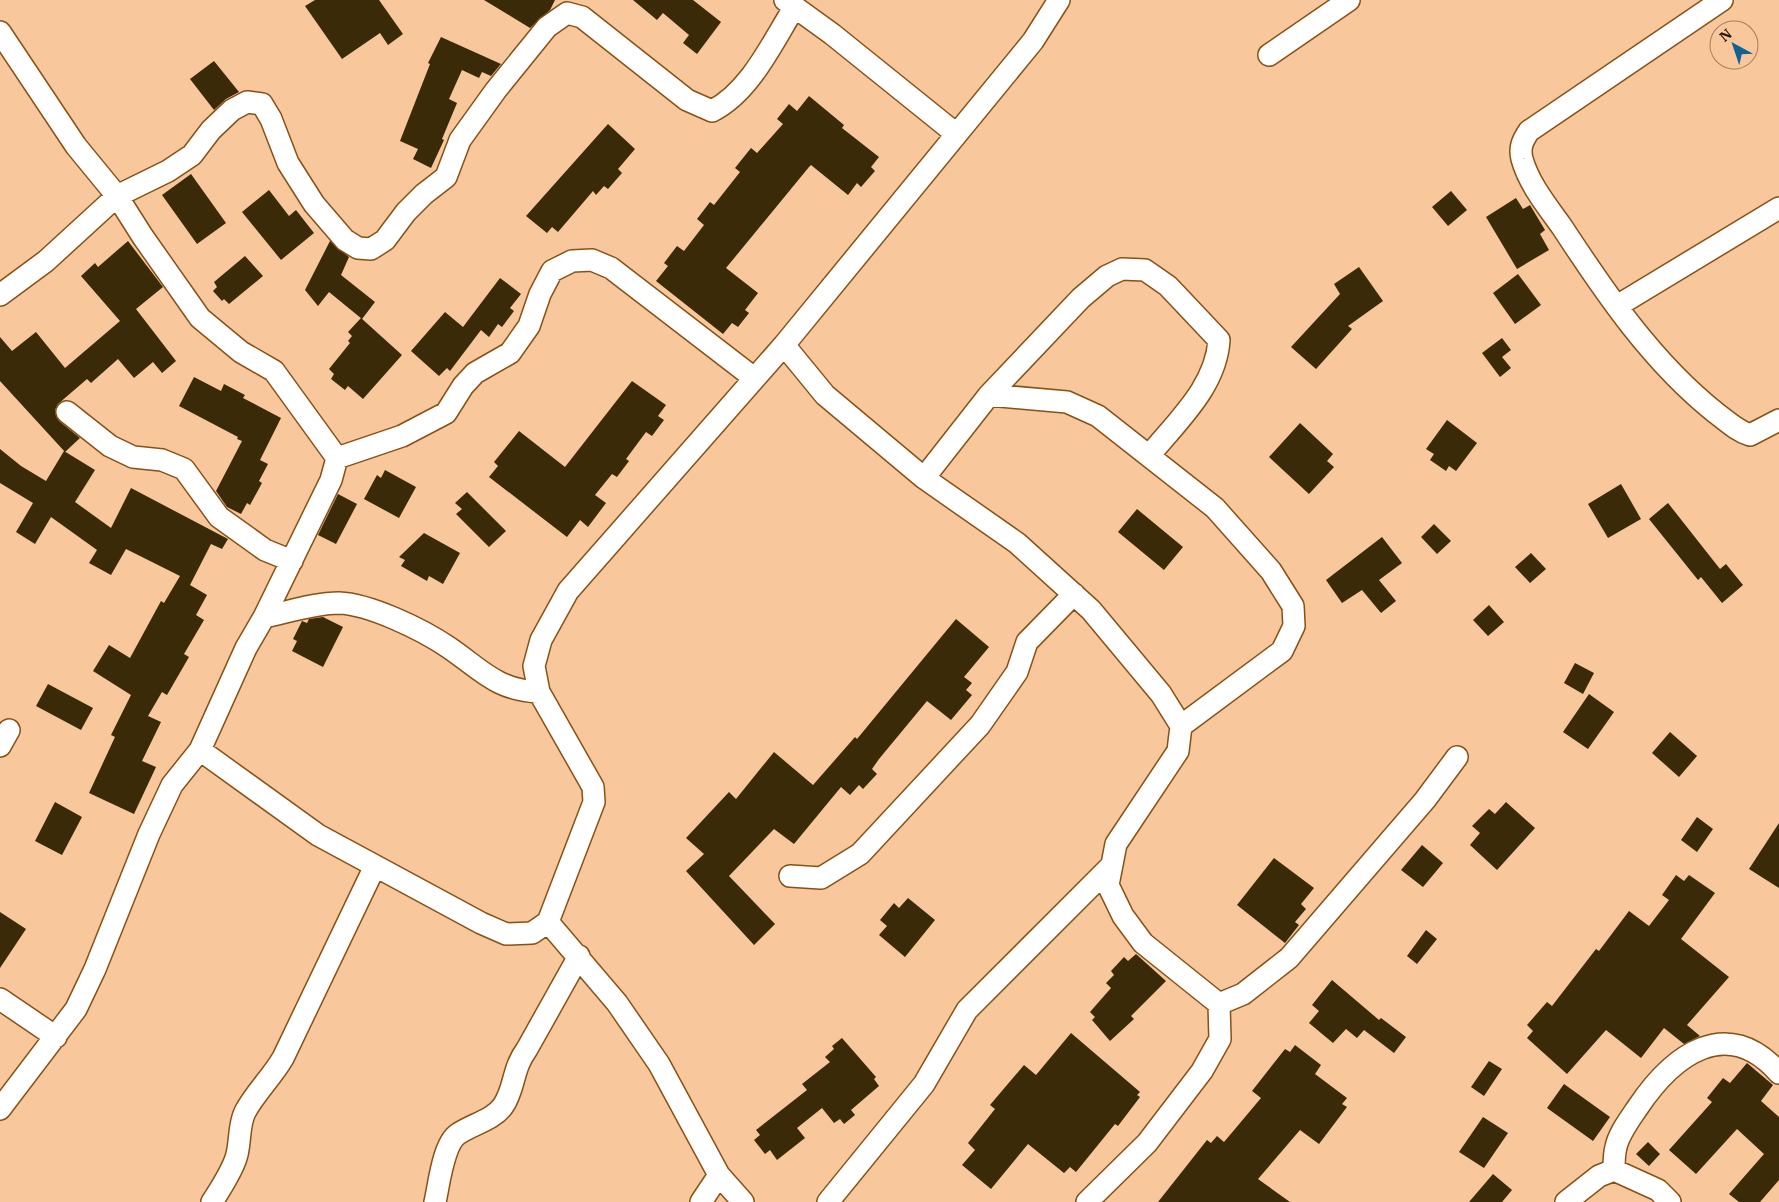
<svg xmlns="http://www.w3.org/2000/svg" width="1779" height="1202" font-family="'IBM Plex Serif',serif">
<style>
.building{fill:#3a2a07}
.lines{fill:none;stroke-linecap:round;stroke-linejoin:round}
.minor-casing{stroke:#875116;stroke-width:24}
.minor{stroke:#fff;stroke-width:21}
</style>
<rect width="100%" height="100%" fill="#f8c79b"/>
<path class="building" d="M 315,0 L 379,0 L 403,34 L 388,45 L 380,33 L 342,59 L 305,6 Z
M 484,0 L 555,0 L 550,10 L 530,28 Z
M 633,0 L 693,0 L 721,22 L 697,54 L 683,43 L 689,35 L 663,13 L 657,20 Z
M 441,37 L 501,64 L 491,76 L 482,72 L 479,78 L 462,70 L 449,99 L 457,103 L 442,139 L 444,140 L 431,168 L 413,159 L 418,149 L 400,141 L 430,64 L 428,63 Z
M 214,61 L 239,92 L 226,99 L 214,110 L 190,79 Z
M 809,96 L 844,125 L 842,128 L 879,157 L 871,167 L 875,171 L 861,187 L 857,183 L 848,195 L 811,165 L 809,167 L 726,268 L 758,293 L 745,310 L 749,313 L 738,327 L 732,323 L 723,334 L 656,281 L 668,266 L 664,263 L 677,246 L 684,251 L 704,225 L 697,219 L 710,202 L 714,205 L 740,172 L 735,168 L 751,148 L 757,153 L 783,124 L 777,119 L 789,104 L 797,111 Z
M 608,124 L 635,149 L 618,169 L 622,173 L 608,189 L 604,186 L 596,195 L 593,191 L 558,232 L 552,227 L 547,233 L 526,216 Z
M 191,174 L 226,223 L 197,244 L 162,195 Z
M 269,190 L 289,216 L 296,210 L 314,233 L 281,260 L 242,212 Z
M 1451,191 L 1467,210 L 1448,226 L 1432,207 Z
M 1516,198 L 1523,209 L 1530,205 L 1545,230 L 1540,234 L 1549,250 L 1517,269 L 1486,217 Z
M 128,241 L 163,287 L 136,309 L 176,361 L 162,373 L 153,362 L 134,378 L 118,359 L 91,383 L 87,379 L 58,404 L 55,410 L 59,421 L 80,438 L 65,452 L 0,381 L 0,337 L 12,351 L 36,332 L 65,368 L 120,321 L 81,276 L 95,263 L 98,267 Z
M 330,241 L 349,257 L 341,275 L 375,302 L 362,319 L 329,292 L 318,306 L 305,290 Z
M 245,256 L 263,276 L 229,304 L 224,299 L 222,301 L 213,291 L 217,287 L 214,282 Z
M 1359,267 L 1383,301 L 1348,326 L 1352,329 L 1316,369 L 1291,347 L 1340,294 L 1334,284 Z
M 1518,274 L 1541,305 L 1515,324 L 1493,293 Z
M 500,278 L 521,294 L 510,308 L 514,311 L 502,327 L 498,324 L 489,337 L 481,330 L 450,371 L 447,368 L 439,376 L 411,351 L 445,312 L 463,327 Z
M 361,318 L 402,355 L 363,399 L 348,386 L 345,390 L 331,379 L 334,374 L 329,369 L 350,343 L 348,341 L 352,336 L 348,332 Z
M 1502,338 L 1511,350 L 1502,357 L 1511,368 L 1500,377 L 1482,353 Z
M 194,377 L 221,391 L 224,384 L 245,395 L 243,398 L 281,418 L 260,460 L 268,464 L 259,481 L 262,483 L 250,505 L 247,503 L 241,514 L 227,507 L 216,491 L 242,441 L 237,439 L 238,437 L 179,406 Z
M 632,381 L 666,405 L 658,416 L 664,420 L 652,436 L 646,432 L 626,459 L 629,461 L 617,477 L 612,474 L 595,495 L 606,503 L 588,527 L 580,520 L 567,537 L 489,477 L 498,466 L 494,462 L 519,431 L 565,467 Z
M 1447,420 L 1477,443 L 1456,471 L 1449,466 L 1446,471 L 1430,460 L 1434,454 L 1426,449 Z
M 1300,423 L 1333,454 L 1327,461 L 1334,467 L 1309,494 L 1269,457 Z
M 0,449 L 21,466 L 46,481 L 64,451 L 95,470 L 75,502 L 111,528 L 131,488 L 228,539 L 222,549 L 211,544 L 190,585 L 207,595 L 196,615 L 204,620 L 184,654 L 189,657 L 167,695 L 162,692 L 148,716 L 161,722 L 142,761 L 156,767 L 134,814 L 89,793 L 115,737 L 111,735 L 131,695 L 93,671 L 109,645 L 130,658 L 161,601 L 164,603 L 180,576 L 126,549 L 111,575 L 89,563 L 97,550 L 51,517 L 35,544 L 16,532 L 33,503 L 0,483 Z
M 385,470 L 416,487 L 399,518 L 364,499 L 377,475 L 381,478 Z
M 1621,484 L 1641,519 L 1608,538 L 1588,504 Z
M 467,492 L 506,531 L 489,547 L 456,514 L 462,509 L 455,503 Z
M 338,494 L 357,504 L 336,544 L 318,535 Z
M 1668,503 L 1720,569 L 1726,564 L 1743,585 L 1722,603 L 1701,577 L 1698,580 L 1649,519 Z
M 1137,509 L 1183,547 L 1164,570 L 1118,532 Z
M 1434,524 L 1451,541 L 1437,554 L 1421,537 Z
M 424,533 L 460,553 L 443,584 L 429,576 L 427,581 L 401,566 L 405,560 L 399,557 Z
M 1382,537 L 1402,563 L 1379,580 L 1396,601 L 1381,613 L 1362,590 L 1342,603 L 1326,580 Z
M 1531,553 L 1546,569 L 1530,583 L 1515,567 Z
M 1489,605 L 1504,622 L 1488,636 L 1473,620 Z
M 323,617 L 343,627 L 323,667 L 292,651 L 297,641 L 293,639 L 302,621 L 307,623 L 309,619 Z
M 956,619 L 989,647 L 964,677 L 972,683 L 966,690 L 972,695 L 951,720 L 927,701 L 879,759 L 872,769 L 877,774 L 863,789 L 859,785 L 850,795 L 841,787 L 794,844 L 774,829 L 729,876 L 775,924 L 754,945 L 686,871 L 704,854 L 686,838 L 729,792 L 736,799 L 774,752 L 813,785 L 855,737 L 857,739 Z
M 1575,663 L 1594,673 L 1583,694 L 1564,683 Z
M 48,684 L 93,708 L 81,730 L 36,706 Z
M 1589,694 L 1614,712 L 1588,749 L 1563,732 Z
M 1670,732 L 1697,756 L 1679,777 L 1652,753 Z
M 55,802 L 82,817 L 62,855 L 35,841 Z
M 1506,802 L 1535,828 L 1497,870 L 1470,845 L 1480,833 L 1472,826 L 1489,809 L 1495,814 Z
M 1697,817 L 1713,829 L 1697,852 L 1681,840 Z
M 1779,823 L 1779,888 L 1749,869 Z
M 1422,845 L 1443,863 L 1423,887 L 1401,870 Z
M 1274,858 L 1314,888 L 1301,904 L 1306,909 L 1295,922 L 1299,925 L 1285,943 L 1237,905 Z
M 1676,875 L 1684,881 L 1689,875 L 1715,893 L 1681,939 L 1729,977 L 1687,1025 L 1700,1036 L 1684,1044 L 1664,1028 L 1641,1058 L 1606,1030 L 1567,1074 L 1527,1038 L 1533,1031 L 1527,1025 L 1547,1002 L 1552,1006 L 1596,949 L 1599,951 L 1629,911 L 1649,926 L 1669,900 L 1662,895 Z
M 908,898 L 935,920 L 905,957 L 879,935 L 887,926 L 880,920 L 894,903 L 899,908 Z
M 0,912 L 26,929 L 0,968 Z
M 1426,930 L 1437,939 L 1417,964 L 1407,956 Z
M 1136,954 L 1166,981 L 1131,1016 L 1134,1019 L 1110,1041 L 1092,1020 L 1095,1017 L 1090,1012 L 1111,988 L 1106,983 L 1114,975 L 1111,971 L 1124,957 L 1128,961 Z
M 1332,980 L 1379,1020 L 1381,1018 L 1406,1037 L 1394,1053 L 1364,1030 L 1357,1038 L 1346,1029 L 1333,1043 L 1309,1023 L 1319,1011 L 1312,1005 Z
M 1071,1033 L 1140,1092 L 1137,1095 L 1140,1097 L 1118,1126 L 1115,1124 L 1076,1172 L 1070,1167 L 1064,1173 L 1028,1144 L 991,1189 L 962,1165 L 975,1150 L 968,1143 L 995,1109 L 990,1105 L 1024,1065 L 1036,1075 Z
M 842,1038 L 876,1077 L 874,1079 L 879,1086 L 851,1110 L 855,1115 L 844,1124 L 840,1119 L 834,1123 L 822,1108 L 797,1128 L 805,1138 L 777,1160 L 770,1150 L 765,1154 L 754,1140 L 760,1135 L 756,1130 L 807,1090 L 802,1084 L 830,1062 L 825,1057 L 834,1049 L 832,1046 Z
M 1295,1045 L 1321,1065 L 1315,1074 L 1347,1098 L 1342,1104 L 1347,1107 L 1319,1144 L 1300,1130 L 1258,1179 L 1290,1202 L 1158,1202 L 1207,1140 L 1211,1143 L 1217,1136 L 1224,1142 L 1235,1129 L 1261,1098 L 1252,1091 L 1285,1049 L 1290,1052 Z
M 1489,1061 L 1502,1069 L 1484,1096 L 1471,1087 Z
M 1747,1063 L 1773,1085 L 1761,1101 L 1779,1117 L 1779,1180 L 1760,1202 L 1739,1202 L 1729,1194 L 1764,1154 L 1737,1129 L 1696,1174 L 1669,1150 L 1712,1102 L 1707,1098 L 1723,1078 L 1730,1083 Z
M 1564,1084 L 1610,1117 L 1593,1141 L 1547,1108 Z
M 1483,1117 L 1508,1133 L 1484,1168 L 1459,1152 Z
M 1648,1142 L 1660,1154 L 1649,1166 L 1636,1154 Z
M 1493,1174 L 1512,1190 L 1502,1202 L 1469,1202 Z"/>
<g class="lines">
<defs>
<path id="minor" d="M 785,0 L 832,34 L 955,133
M 1722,0 L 1529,131 C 1523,140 1519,147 1522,159 C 1529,184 1547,206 1562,227 C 1606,294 1652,362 1716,413 C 1727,421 1737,431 1750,435 L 1779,420
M 0,32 L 76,146 L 117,196 L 143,237 L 200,318 L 241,352 L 274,371 L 337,458 L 331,480 L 264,617
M 1269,55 L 1349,0
M 0,295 L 46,261 L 117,196 L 168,171 L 192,155 L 211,130 L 232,110 L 247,102 L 262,104 L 271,119 L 288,163 L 314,204 L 345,240 L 358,248 L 371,249 L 385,240 L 406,212 L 424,194 L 446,177 L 460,140 L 496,90 L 547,27 L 567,13 L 582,17 L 687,100 L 712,111 C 750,92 772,43 794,8
M 1617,306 L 1779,208
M 784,345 L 825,395 L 924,478 L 1017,543 L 1091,610 L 1161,694 L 1181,726 L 1178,751 L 1116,844 L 1108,885 L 1123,916 L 1143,943 L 1219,1004 L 1243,994 L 1289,958 L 1425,800 L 1457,757
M 989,395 L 1067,402 L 1098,416 L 1215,508 L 1271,571 L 1293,606 L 1294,626 L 1282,651 L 1181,726
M 67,412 L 110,446 L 133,457 L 162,460 L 184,469 L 219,517 L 265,550 L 292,561
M 337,458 L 402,436 L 446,413 L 463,386 L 475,373 L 510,353 L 529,326 L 540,294 L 552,271 L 572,261 L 592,260 L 611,268 L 754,378
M 924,478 L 989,395 L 1081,298 L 1107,276 L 1122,269 L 1145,270 L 1168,286 L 1219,340 C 1216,387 1177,421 1149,456
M 539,692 C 496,690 482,670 448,647 C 423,630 370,604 339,603 C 315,603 288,612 264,617 L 246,648 L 200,750 L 318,835 L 481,923 L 506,934 L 532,933 L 548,922 L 594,802 L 593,787 L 539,692 L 534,666 L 541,640 L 568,591 L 784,345 L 1033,41 L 1059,0
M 0,746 L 9,730
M 790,876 L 821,878 L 860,854 L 980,725 L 1017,672 L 1027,642 L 1074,594
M 548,922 L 617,1003 L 659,1064 L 719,1175 L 743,1202
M 0,999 L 56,1037
M 0,1109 L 76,1009 L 95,969 L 149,834 L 172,785 L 200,750
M 1614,1170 C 1614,1163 1614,1154 1616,1147 C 1619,1133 1630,1119 1638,1107 C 1673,1055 1727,1014 1779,1073
M 212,1202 C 221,1188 231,1173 236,1158 C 241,1143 238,1126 245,1112 C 255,1093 272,1077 283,1058 L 375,866
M 435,1202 C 439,1185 443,1144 458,1134 C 473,1124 493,1120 503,1106 C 515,1089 512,1069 527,1049 L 579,956
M 701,1202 L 719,1175
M 828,1202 L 924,1084 L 967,1010 L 1112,865
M 1087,1202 L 1147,1143 L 1202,1071 L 1220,1039 L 1219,1004
M 1566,1202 L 1599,1176 L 1614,1170 L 1658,1190 L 1670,1202"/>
</defs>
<use href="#minor" class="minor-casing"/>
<use href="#minor" class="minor"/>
</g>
<g transform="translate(1734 45) rotate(320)"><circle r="24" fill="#f8c79b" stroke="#a6805d"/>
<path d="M0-4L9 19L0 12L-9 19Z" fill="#0f6293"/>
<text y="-8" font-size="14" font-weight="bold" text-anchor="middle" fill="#2c1500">N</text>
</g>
</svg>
